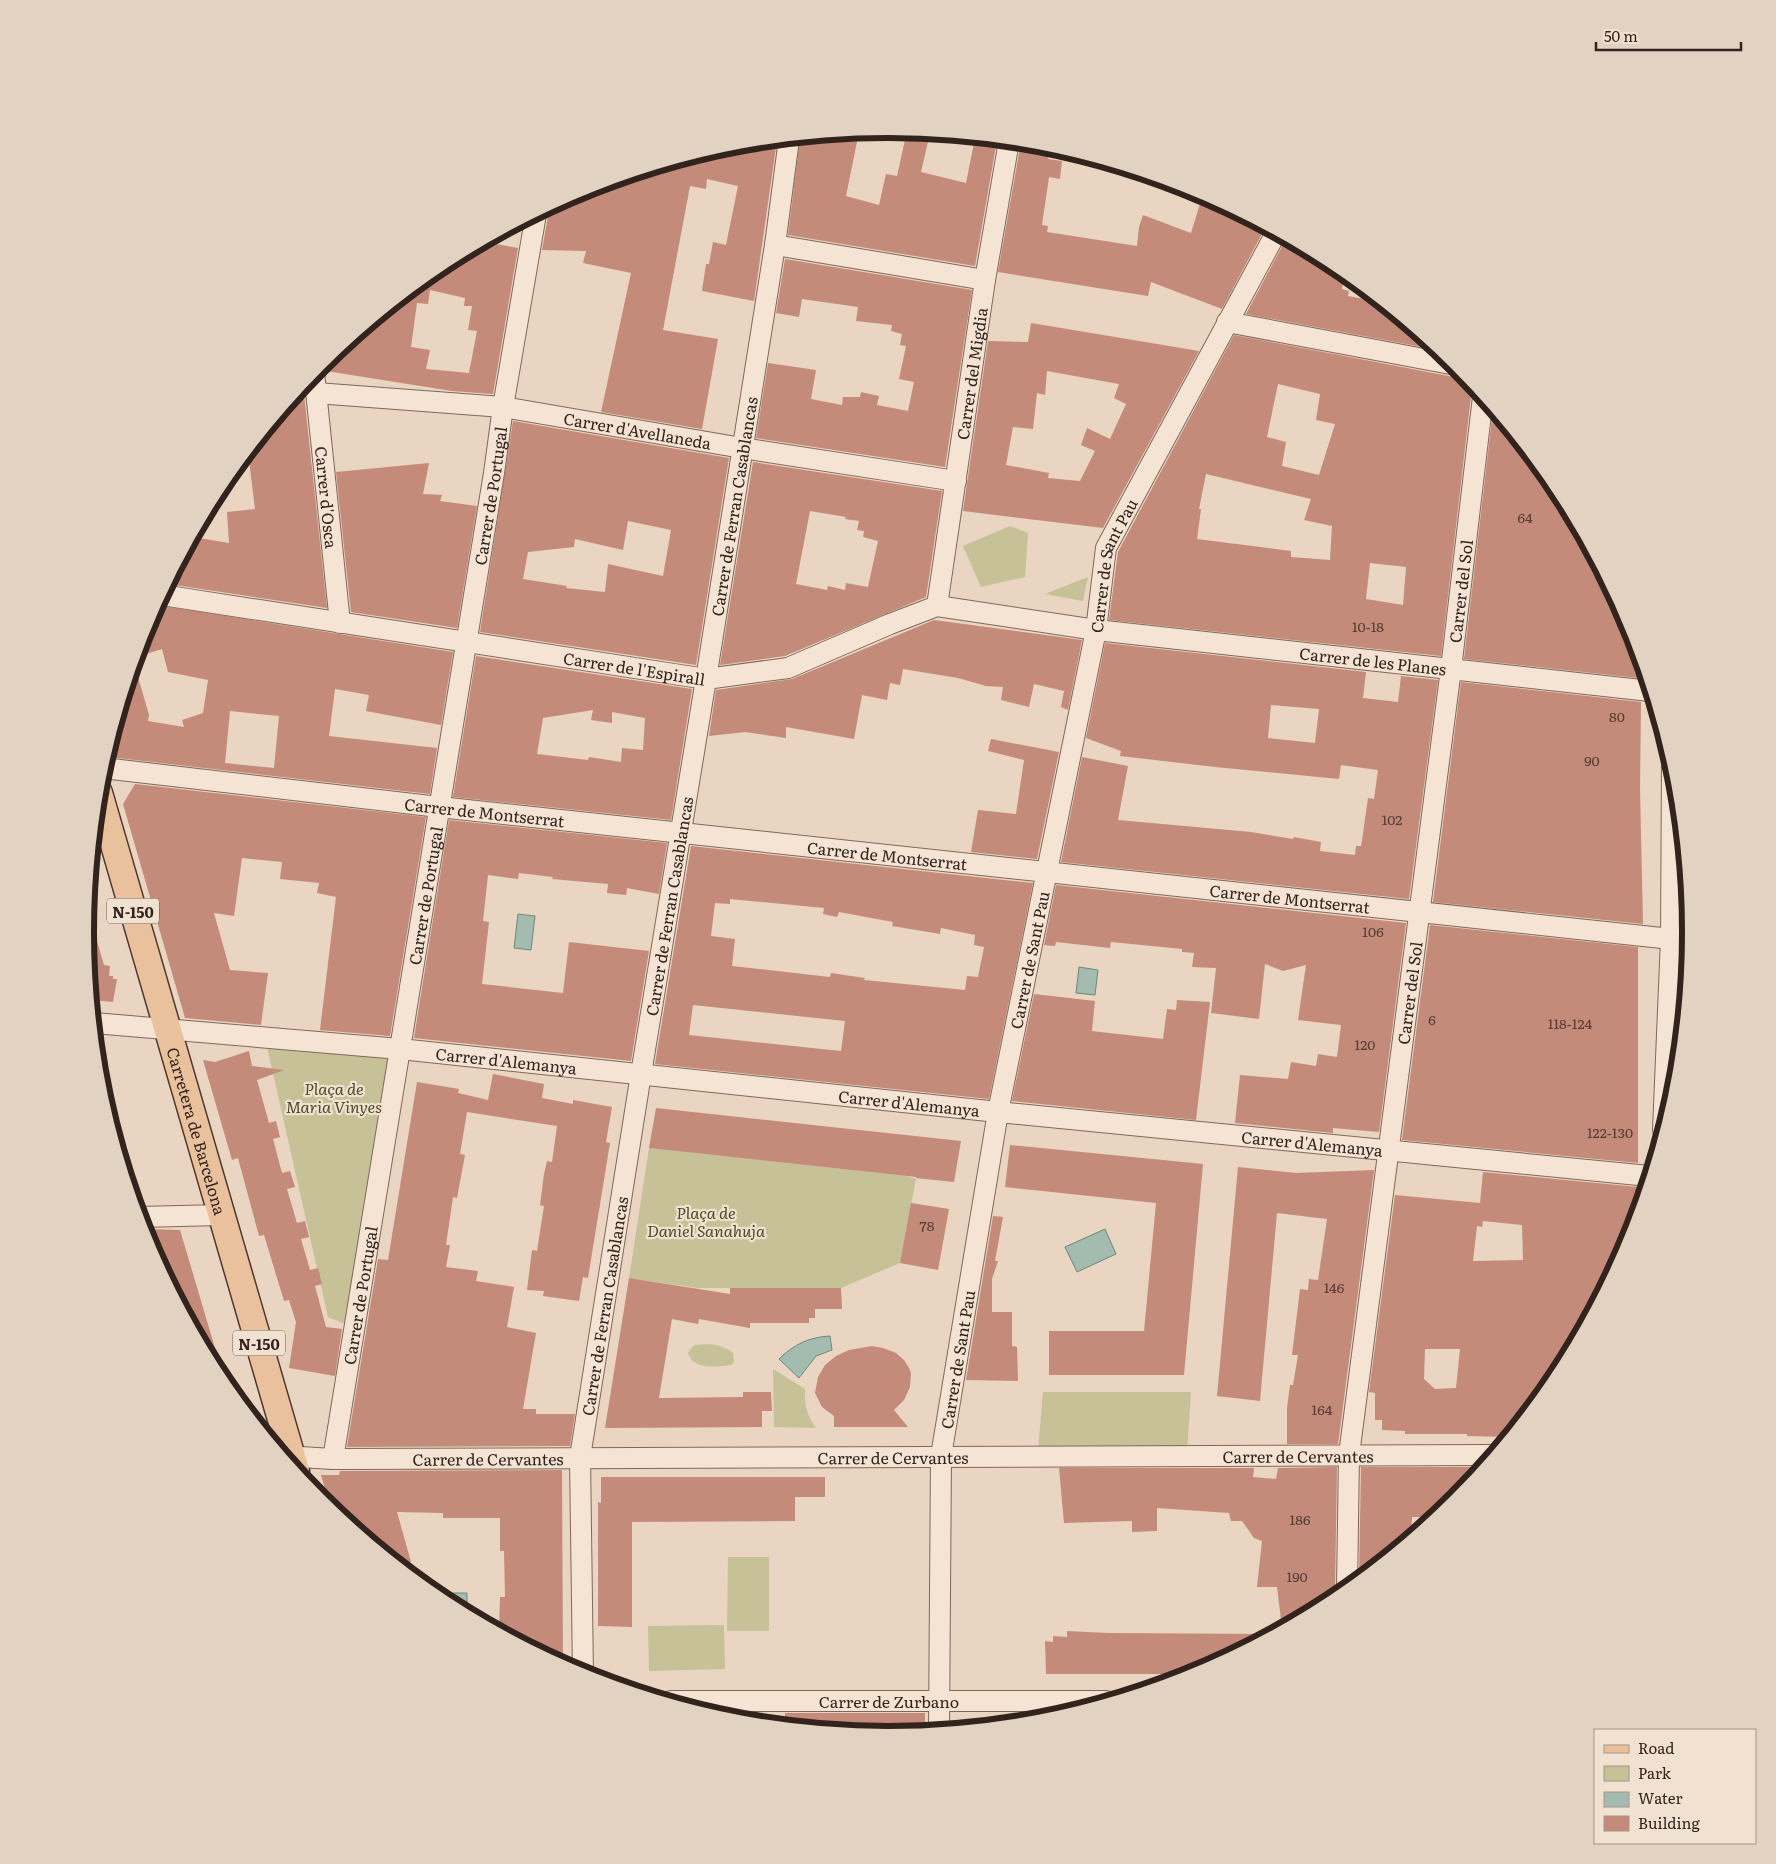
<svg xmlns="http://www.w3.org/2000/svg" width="1776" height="1864" font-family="Literata,serif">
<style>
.green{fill:#c6c196}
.water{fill:#a3bcaf;stroke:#6c887b}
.building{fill:#c48a7a;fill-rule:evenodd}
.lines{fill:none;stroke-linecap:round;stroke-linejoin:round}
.minor-casing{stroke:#81675a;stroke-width:22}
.major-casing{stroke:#4f372f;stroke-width:29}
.minor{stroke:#f5e4d3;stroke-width:20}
.major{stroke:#e9c19c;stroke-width:26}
.labels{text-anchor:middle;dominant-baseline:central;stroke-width:4.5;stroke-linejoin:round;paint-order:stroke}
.number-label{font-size:14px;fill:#563d34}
.shield{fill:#f1e1d0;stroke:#6b5c53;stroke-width:1}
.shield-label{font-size:15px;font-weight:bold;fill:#32231d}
.street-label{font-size:16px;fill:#32231d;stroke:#f1e1d0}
.park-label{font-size:16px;font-style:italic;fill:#4b4c26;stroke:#f1e1d0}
.rim{fill:none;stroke:#32231d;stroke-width:6}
</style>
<rect width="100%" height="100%" fill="#e9d5c1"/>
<path class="green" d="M 1010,526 L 1028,533 L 1025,577 L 981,587 L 963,546 Z
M 1088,577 L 1083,601 L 1045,594 Z
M 265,1038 L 396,1049 L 355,1328 L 328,1317 Z
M 649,1148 L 906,1176 L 916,1179 L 900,1263 L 841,1288 L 698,1288 L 629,1278 Z
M 695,1345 C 709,1343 722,1344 733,1353 L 734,1362 L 731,1365 C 716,1367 693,1370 688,1353 L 691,1348 Z
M 773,1369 L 805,1389 C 804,1405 807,1415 816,1428 L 774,1427 Z
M 1043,1392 L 1191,1392 L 1187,1452 L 1038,1450 Z
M 728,1557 L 769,1557 L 769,1631 L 727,1631 Z
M 724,1625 L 725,1669 L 649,1671 L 648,1626 Z"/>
<path class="water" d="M 518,914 L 535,916 L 531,950 L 514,948 Z
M 1079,967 L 1098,970 L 1095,995 L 1076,993 Z
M 1105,1229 L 1116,1254 L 1077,1272 L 1065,1247 Z
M 830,1336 L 832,1350 L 816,1356 L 799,1378 L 779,1359 C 794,1344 810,1337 830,1336 Z
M 433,1593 L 467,1593 L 467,1611 L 463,1611 L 442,1600 Z"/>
<path class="building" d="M 907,131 L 930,133 L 921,172 L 966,183 L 975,138 L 997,140 L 975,266 L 788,235 L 800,138 L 859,132 L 846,196 L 879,205 L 886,174 L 897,176 Z
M 777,140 L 754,301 L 702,291 L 706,264 L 709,264 L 713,242 L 726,245 L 738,186 L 707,179 L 706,189 L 690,186 L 663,330 L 718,339 L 702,429 L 601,412 L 631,273 L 583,263 L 586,251 L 542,250 L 548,216 L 546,209 L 581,190 L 732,144 Z
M 1021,142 L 1050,146 L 1048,159 L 1062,161 L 1060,179 L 1049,177 L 1042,225 L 1048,226 L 1047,232 L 1137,246 L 1139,227 L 1143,215 L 1191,233 L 1203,194 L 1265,228 L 1222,309 L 1151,282 L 1148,296 L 998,272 Z
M 498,234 L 496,244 L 518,248 L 493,394 L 452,391 L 326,371 L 321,363 L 442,264 ZM 430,290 L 465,298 L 464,306 L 472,306 L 468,330 L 477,331 L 469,373 L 426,369 L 430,350 L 411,347 L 417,303 L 428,304 Z
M 1286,239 L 1333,264 L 1328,274 L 1343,282 L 1342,289 L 1349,291 L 1348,296 L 1380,302 L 1438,350 L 1246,314 Z
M 785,259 L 972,290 L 945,467 L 756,438 L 768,363 L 816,370 L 811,399 L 842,405 L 843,397 L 860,397 L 861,392 L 879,396 L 877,405 L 908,411 L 914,382 L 899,379 L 906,346 L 900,345 L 902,334 L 891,331 L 892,325 L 856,321 L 858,307 L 802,299 L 799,317 L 776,313 Z
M 1031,323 L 1199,351 L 1103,528 L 963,511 L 988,341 L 1028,342 ZM 1047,371 L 1119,384 L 1114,398 L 1126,404 L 1110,439 L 1087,428 L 1081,445 L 1095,451 L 1080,481 L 1048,478 L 1049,473 L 1006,465 L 1013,427 L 1033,429 L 1037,393 L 1045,395 Z
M 1234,335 L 1454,377 L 1464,374 L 1476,388 L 1471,396 L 1441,656 L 1109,620 L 1118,552 ZM 1278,384 L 1320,394 L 1316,420 L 1335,424 L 1319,475 L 1282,466 L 1286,442 L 1267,437 ZM 1206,474 L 1311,499 L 1304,520 L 1332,526 L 1330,560 L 1291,557 L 1291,551 L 1197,539 L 1201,509 L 1199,509 ZM 1370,563 L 1406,567 L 1403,605 L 1366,599 Z
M 303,385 L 327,608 L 168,584 L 193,537 L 229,543 L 227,512 L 255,509 L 248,452 Z
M 1493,410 L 1556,486 L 1630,625 L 1638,650 L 1638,678 L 1464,659 Z
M 513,421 L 729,458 L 696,665 L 480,632 ZM 628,521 L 671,530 L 663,576 L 608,564 L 605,592 L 566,588 L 567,586 L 523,579 L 528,552 L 574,547 L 575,539 L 623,550 Z
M 753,462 L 942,491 L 926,597 L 785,656 L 720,665 ZM 810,511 L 846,517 L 845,519 L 859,521 L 857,530 L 864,531 L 863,537 L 878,541 L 868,587 L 846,583 L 845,590 L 828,586 L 827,590 L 796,584 Z
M 429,463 L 423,494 L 442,495 L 440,501 L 477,506 L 457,628 L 351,612 L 336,472 Z
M 157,605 L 453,652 L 441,725 L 366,711 L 369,695 L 335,689 L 329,736 L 437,748 L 430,794 L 109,757 L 108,752 L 134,663 L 149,715 L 148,721 L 184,727 L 182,720 L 203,713 L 208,680 L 168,672 L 162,649 L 136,657 L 146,624 ZM 230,711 L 279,716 L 274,768 L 225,763 Z
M 934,620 L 1082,640 L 1068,710 L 1061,707 L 1064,691 L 1034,684 L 1029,707 L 1001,700 L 1003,687 L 986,686 L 958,678 L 903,669 L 900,685 L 890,683 L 887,700 L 862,695 L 854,739 L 786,727 L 786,738 L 745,732 L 709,736 L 716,690 L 792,679 Z
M 1105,643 L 1366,672 L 1363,698 L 1398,702 L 1401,676 L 1438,680 L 1409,899 L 1061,862 L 1082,757 L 1128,766 L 1118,820 L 1251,832 L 1293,839 L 1294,837 L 1321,842 L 1320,851 L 1355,855 L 1356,846 L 1361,846 L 1362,840 L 1368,798 L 1374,799 L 1378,770 L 1341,765 L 1339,779 L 1215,767 L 1120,756 L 1121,751 L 1086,738 ZM 1271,705 L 1319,709 L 1315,743 L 1268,738 Z
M 476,656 L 692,689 L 671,820 L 453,797 ZM 593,710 L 591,720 L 612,723 L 612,712 L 645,718 L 643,750 L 622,748 L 621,762 L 589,757 L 588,760 L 537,754 L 543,718 Z
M 1461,682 L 1641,702 L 1640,789 L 1643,924 L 1433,902 Z
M 991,739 L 1059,752 L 1037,859 L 971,852 L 978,810 L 1016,814 L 1024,760 L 988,751 Z
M 135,784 L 426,817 L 390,1036 L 320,1030 L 336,897 L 317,893 L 319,883 L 280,879 L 282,862 L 242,858 L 234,916 L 214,913 L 230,970 L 268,973 L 261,1025 L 185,1018 L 123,804 Z
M 449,820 L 667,843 L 659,894 L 627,888 L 626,895 L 607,893 L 608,884 L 552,879 L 553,877 L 519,873 L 518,879 L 488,875 L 483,921 L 489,922 L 482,984 L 563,993 L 569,942 L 649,951 L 631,1061 L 414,1038 Z
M 691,846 L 1033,883 L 989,1099 L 655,1064 ZM 730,899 L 824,908 L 823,914 L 837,917 L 839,912 L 893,922 L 892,926 L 940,934 L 941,928 L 975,935 L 974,945 L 984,947 L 978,977 L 967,976 L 965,990 L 864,980 L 865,978 L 831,973 L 830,977 L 732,966 L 735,939 L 711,936 L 715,903 L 730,904 ZM 693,1005 L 845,1021 L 841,1051 L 689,1035 Z
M 1056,885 L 1406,923 L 1379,1132 L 1333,1128 L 1333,1133 L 1235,1123 L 1240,1075 L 1288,1079 L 1291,1062 L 1316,1066 L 1318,1054 L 1337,1057 L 1341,1025 L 1298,1020 L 1306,965 L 1283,971 L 1265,964 L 1259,1019 L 1211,1013 L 1216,968 L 1192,967 L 1194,953 L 1182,952 L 1182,949 L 1111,942 L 1110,948 L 1056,942 L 1055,946 L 1044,945 Z
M 92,924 L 104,965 L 110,966 L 109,976 L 113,976 L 113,979 L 117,979 L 113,1002 L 92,1000 L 85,932 L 86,925 Z
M 1430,925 L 1638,947 L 1638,1163 L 1402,1140 Z
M 1034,994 L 1095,1001 L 1092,1031 L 1163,1039 L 1167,1009 L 1176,1010 L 1177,1000 L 1210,1002 L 1196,1120 L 1012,1101 Z
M 249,1051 L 252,1066 L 284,1070 L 257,1080 L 269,1123 L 276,1121 L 280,1137 L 273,1139 L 282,1173 L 290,1171 L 295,1187 L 287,1189 L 297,1223 L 305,1221 L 309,1237 L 301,1239 L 310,1270 L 318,1268 L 322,1284 L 315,1286 L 326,1327 L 342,1329 L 335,1376 L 289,1368 L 296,1322 L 289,1300 L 284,1301 L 264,1235 L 259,1236 L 238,1158 L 232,1160 L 203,1060 L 215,1062 Z
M 493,1074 L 544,1084 L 542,1098 L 573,1104 L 573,1100 L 612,1107 L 606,1142 L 610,1143 L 588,1278 L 583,1277 L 579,1301 L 543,1296 L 544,1291 L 527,1290 L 532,1250 L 537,1251 L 544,1206 L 540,1205 L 544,1174 L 547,1161 L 552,1162 L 557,1126 L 467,1112 L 460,1154 L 465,1155 L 457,1198 L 453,1197 L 446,1245 L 450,1245 L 446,1267 L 478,1271 L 476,1281 L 514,1287 L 507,1327 L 536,1333 L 523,1409 L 536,1409 L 536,1414 L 575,1414 L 570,1446 L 347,1447 L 378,1259 L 388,1260 L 417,1082 L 459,1089 L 458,1093 L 488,1100 Z
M 656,1108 L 961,1141 L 954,1182 L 916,1178 L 916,1177 L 649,1148 Z
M 1010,1145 L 1203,1164 L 1184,1375 L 1049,1375 L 1049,1331 L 1144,1331 L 1156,1203 L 1005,1187 Z
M 1238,1167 L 1296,1173 L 1374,1170 L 1338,1444 L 1287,1444 L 1287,1408 L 1290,1385 L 1293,1385 L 1298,1355 L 1292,1355 L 1300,1289 L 1308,1290 L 1309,1279 L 1318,1280 L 1327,1219 L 1277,1213 L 1260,1401 L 1217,1396 Z
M 1483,1172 L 1638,1187 L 1638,1213 L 1630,1240 L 1556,1378 L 1508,1437 L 1467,1436 L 1467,1434 L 1405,1434 L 1405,1431 L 1382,1430 L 1382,1420 L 1375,1420 L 1375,1393 L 1369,1392 L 1395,1195 L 1480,1203 ZM 1483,1221 L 1522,1225 L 1523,1260 L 1473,1261 L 1477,1226 L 1482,1227 ZM 1425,1349 L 1460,1349 L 1456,1388 L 1435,1389 L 1424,1379 Z
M 911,1203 L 949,1209 L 938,1270 L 900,1263 Z
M 993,1216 L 1003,1217 L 995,1261 L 998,1261 L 992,1279 L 992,1312 L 1012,1312 L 1012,1346 L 1017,1347 L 1018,1381 L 966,1380 Z
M 143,1229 L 180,1230 L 218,1358 L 211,1361 L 146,1239 Z
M 629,1278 L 730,1294 L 730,1288 L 841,1288 L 842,1309 L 815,1309 L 815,1318 L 809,1318 L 809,1323 L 750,1323 L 750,1328 L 699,1319 L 698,1324 L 672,1319 L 659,1398 L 743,1397 L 743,1392 L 771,1392 L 772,1411 L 762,1411 L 762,1427 L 605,1428 Z
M 872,1346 L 883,1348 L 896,1353 L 904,1360 L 909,1368 L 911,1373 L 910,1387 L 904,1400 L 894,1410 L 908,1427 L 834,1427 L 834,1416 L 822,1407 L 815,1393 L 818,1377 L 825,1365 L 836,1356 L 849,1350 Z
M 1337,1467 L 1335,1589 L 1338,1596 L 1282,1628 L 1277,1587 L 1257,1587 L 1262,1541 L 1254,1538 L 1242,1521 L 1231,1521 L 1229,1513 L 1157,1508 L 1157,1531 L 1132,1532 L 1132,1521 L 1064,1523 L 1059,1468 L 1254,1468 L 1253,1477 L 1276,1479 L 1278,1468 Z
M 1361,1467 L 1483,1467 L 1456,1500 L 1435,1517 L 1412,1517 L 1411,1536 L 1359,1579 Z
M 562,1470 L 563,1664 L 499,1630 L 500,1597 L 505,1597 L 504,1551 L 500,1551 L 500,1518 L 443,1518 L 443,1513 L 397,1512 L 411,1562 L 399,1565 L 325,1504 L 321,1490 L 325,1489 L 321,1475 L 339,1475 L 340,1471 Z
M 601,1477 L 825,1477 L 825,1497 L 795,1497 L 795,1521 L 632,1522 L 632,1627 L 598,1626 L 598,1502 L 601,1503 Z
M 1067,1631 L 1108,1633 L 1270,1634 L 1195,1674 L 1046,1674 L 1045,1641 L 1053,1642 L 1053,1636 L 1067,1637 Z
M 785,1713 L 925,1713 L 925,1731 L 887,1735 L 785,1725 Z"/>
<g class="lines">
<defs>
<g id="minor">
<path d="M 775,245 L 985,280"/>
<path d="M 1227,322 L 1456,365"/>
<path id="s1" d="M 314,372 L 340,623"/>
<path id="s2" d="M 316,393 L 503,407 L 742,448 L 956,481"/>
<path id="s3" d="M 162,595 L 706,679 L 788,668 L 890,624 L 937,606 L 1096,630 L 1650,691"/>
<path id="s4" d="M 937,606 L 985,280 L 1009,141"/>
<path id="s5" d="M 103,768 L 439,807 L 1690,941"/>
<path id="s6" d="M 94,1023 L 400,1049 L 998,1112 L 1649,1176"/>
<path d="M 1663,1130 L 1671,939 L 1672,763"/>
<path d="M 139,1217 L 222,1215"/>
<path id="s7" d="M 284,1456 L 333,1459 L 1493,1455"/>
<path id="s8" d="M 333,1459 L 494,473 L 503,407 L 536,214"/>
<path id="s9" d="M 1347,1589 L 1349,1455 L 1451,669 L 1483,397"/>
<path id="s10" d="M 583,1675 L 580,1457 L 641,1074 L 706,679 L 775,245 L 789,139"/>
<path id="s11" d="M 671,1701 L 1106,1701"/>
<path id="s12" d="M 939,1730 L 941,1456 L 998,1112 L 1096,630 L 1106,548 L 1276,233"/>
</g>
<g id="major">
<path id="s13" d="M 99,793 L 296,1471"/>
</g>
</defs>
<use href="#minor" class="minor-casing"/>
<use href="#major" class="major-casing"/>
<use href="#minor" class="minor"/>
<use href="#major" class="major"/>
</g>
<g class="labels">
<g class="number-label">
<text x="1525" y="517">64</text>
<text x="1368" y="626">10-18</text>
<text x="1617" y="716">80</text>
<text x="1592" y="760">90</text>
<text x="1392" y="819">102</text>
<text x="1373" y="931">106</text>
<text x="1432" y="1019">6</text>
<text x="1570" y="1023">118-124</text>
<text x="1365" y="1044">120</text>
<text x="1610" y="1132">122-130</text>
<text x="927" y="1225">78</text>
<text x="1334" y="1287">146</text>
<text x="1322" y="1409">164</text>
<text x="1300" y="1519">186</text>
<text x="1297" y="1576">190</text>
</g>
<g class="shield">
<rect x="107" y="898.5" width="52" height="25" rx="4"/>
<rect x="233" y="1330.5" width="52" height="25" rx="4"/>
</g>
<g class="shield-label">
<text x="133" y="911">N-150</text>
<text x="259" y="1343">N-150</text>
</g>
<g class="street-label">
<text stroke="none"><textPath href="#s4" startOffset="235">Carrer del Migdia</textPath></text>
<text stroke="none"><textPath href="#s2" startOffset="324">Carrer d'Avellaneda</textPath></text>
<text stroke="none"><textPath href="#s8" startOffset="976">Carrer de Portugal</textPath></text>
<text stroke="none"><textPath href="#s1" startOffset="126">Carrer d'Osca</textPath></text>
<text stroke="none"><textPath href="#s10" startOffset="1181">Carrer de Ferran Casablancas</textPath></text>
<text stroke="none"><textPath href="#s12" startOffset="1182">Carrer de Sant Pau</textPath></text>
<text stroke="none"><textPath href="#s9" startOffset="1005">Carrer del Sol</textPath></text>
<text stroke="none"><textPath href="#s3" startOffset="1234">Carrer de les Planes</textPath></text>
<text stroke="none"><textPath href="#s3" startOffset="478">Carrer de l'Espirall</textPath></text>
<text stroke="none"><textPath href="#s5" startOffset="384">Carrer de Montserrat</textPath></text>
<text stroke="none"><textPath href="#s5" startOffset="789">Carrer de Montserrat</textPath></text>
<text stroke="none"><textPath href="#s8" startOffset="571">Carrer de Portugal</textPath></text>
<text stroke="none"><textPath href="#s5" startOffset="1194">Carrer de Montserrat</textPath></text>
<text stroke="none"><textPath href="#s10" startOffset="776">Carrer de Ferran Casablancas</textPath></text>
<text stroke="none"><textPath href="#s12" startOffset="778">Carrer de Sant Pau</textPath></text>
<text stroke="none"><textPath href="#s9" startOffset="600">Carrer del Sol</textPath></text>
<text stroke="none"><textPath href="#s6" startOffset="414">Carrer d'Alemanya</textPath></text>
<text stroke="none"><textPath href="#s6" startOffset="819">Carrer d'Alemanya</textPath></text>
<text stroke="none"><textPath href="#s13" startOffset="352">Carretera de Barcelona</textPath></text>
<text stroke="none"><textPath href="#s6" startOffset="1224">Carrer d'Alemanya</textPath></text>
<text stroke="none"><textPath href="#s8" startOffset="166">Carrer de Portugal</textPath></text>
<text stroke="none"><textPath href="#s10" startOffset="371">Carrer de Ferran Casablancas</textPath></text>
<text stroke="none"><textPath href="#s12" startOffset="372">Carrer de Sant Pau</textPath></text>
<text stroke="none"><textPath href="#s7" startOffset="1014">Carrer de Cervantes</textPath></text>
<text stroke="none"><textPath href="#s7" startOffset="609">Carrer de Cervantes</textPath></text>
<text stroke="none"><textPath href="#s7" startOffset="204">Carrer de Cervantes</textPath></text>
<text stroke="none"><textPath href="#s11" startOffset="218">Carrer de Zurbano</textPath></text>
</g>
<g class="park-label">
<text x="334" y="1088">Plaça de<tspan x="334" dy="18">Maria Vinyes</tspan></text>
<text x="706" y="1212">Plaça de<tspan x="706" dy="18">Daniel Sanahuja</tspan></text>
</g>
</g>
<path d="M0 0H1776V1864H0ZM94 932a794 794 0 1 1 1588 0a794 794 0 1 1-1588 0Z" fill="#e2d2c2" fill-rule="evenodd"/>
<path class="rim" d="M94 932a794 794 0 1 1 1588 0a794 794 0 1 1-1588 0Z"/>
<rect x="1594" y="1729" width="162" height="115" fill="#f1e1d0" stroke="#a59588"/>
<rect x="1604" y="1745" width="25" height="8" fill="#e9c19c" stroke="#a59588"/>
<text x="1638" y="1754" font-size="15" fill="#32231d">Road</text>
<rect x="1604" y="1766" width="25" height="15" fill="#c6c196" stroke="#a59588"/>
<text x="1638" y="1779" font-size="15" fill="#32231d">Park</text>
<rect x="1604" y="1792" width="25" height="15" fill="#a3bcaf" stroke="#a59588"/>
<text x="1638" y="1804" font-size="15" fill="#32231d">Water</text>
<rect x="1604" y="1816" width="25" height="15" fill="#c48a7a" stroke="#a59588"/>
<text x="1638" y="1829" font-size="15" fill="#32231d">Building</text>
<path d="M1596 42v8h145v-8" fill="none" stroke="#32231d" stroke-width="2.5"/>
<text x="1604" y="42" font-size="15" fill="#32231d" stroke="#f1e1d0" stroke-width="4" paint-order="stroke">50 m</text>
</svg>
